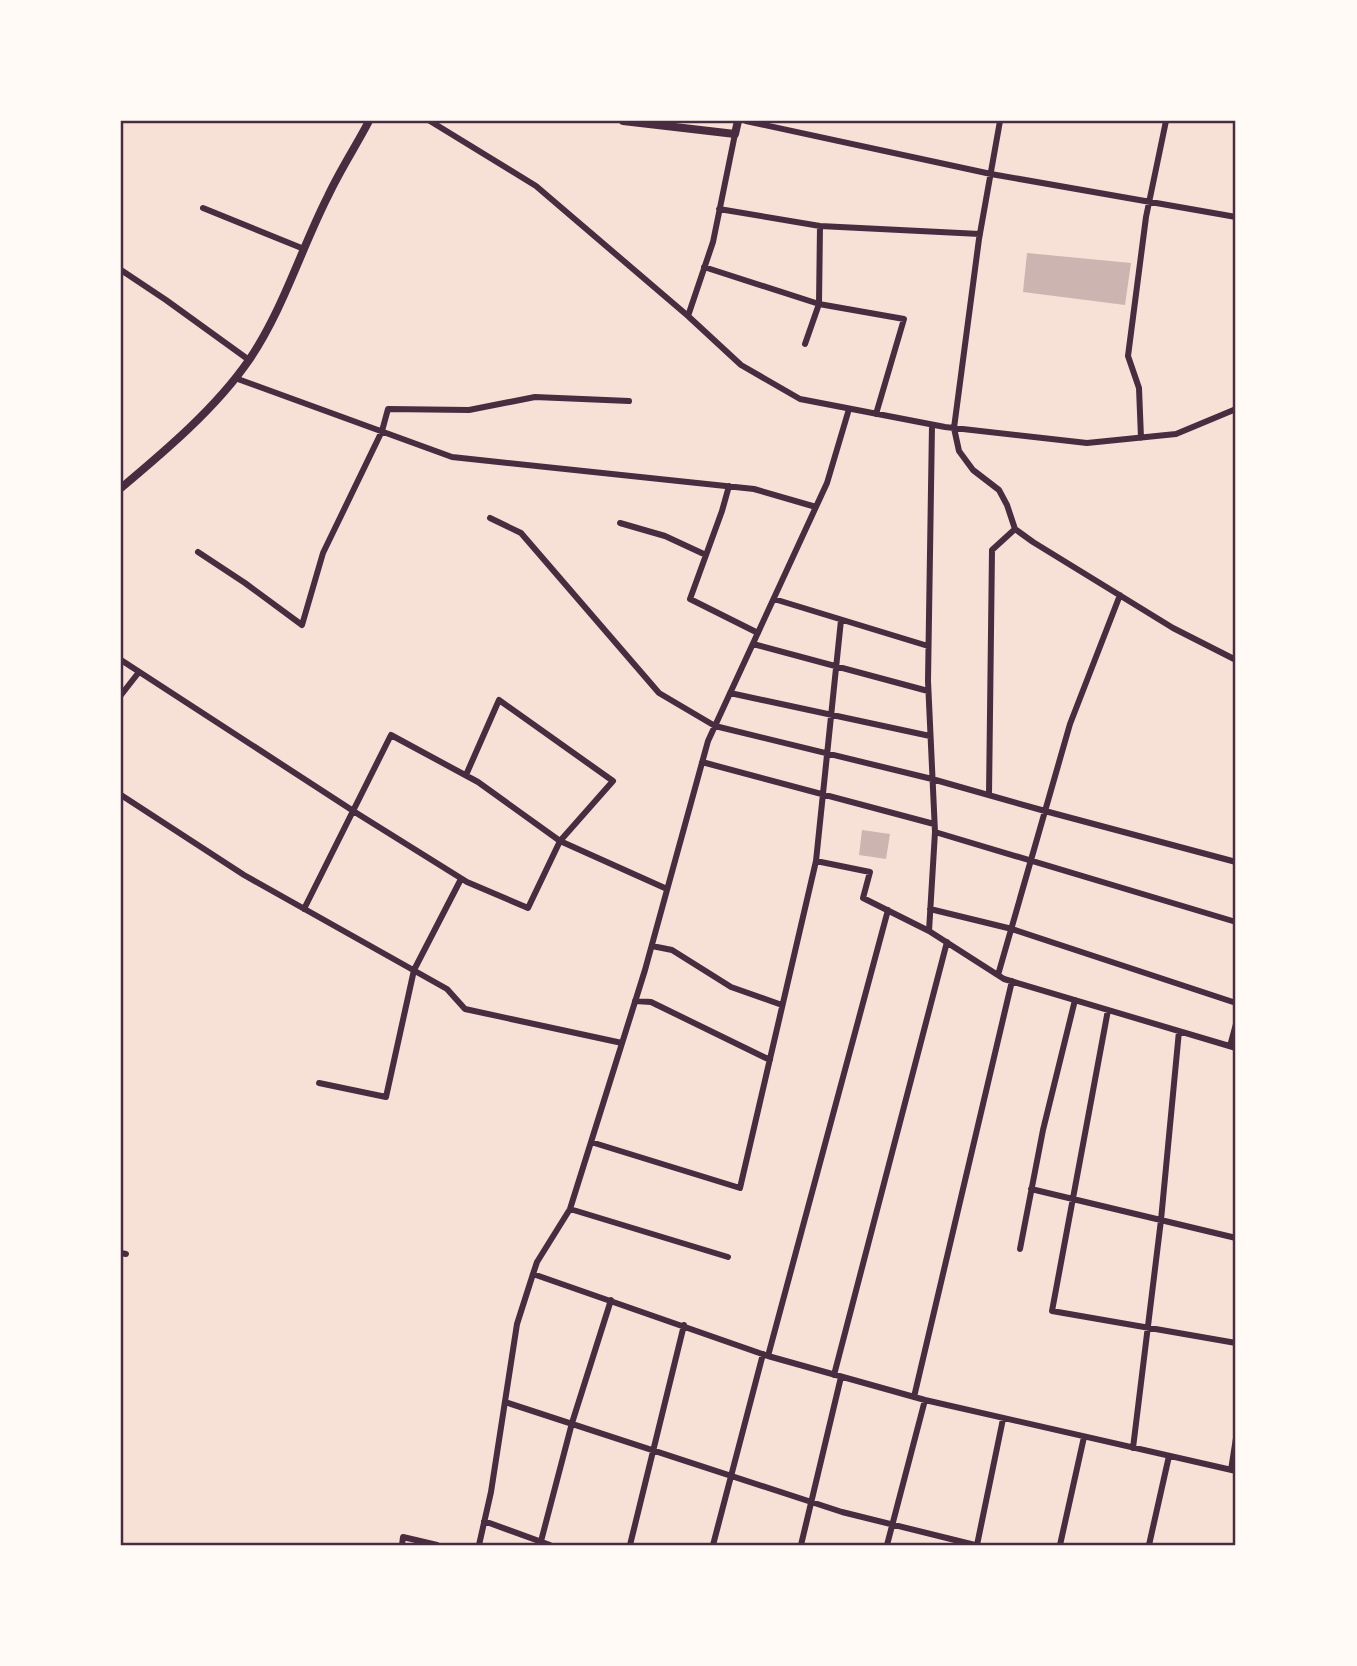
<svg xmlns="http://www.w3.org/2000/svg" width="1357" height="1666" font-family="'Roboto Serif',serif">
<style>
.building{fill:#ccb4b1}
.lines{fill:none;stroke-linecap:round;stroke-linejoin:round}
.minor{stroke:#4a2c40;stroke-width:6}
.tertiary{stroke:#4a2c40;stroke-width:8}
.neatline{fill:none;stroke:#4a2c40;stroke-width:2.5}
</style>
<rect width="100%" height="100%" fill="#f7e1d7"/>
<path class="building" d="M 1027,253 L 1131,263 L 1125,305 L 1023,292 Z
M 862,830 L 890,834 L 886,859 L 859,855 Z"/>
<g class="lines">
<path class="minor" d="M 430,121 L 536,186 L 688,316 L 741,365 L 800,399 L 945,427 L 1087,443 L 1176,434 L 1236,409
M 746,121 L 991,174 L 1236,217
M 1000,121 L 979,239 L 954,428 L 959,451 L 973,470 L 999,490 L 1007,505 L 1015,529 L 1033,542 L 1173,628 L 1236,660
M 203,208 L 304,249
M 719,209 L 820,226 L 980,234
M 704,267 L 819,304 L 904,319 L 876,414
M 121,270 L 166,300 L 249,360
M 688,316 L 713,242 L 735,134
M 805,344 L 819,304 L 820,226
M 235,378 L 452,457 L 754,489 L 816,507
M 932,425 L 928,681 L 935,832 L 929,931 L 1004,979 L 1236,1048
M 1141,438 L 1139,388 L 1128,356 L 1146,217 L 1166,121
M 729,486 L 722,511 L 690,599 L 758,633
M 490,518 L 521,533 L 659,693 L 715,726 L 932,779 L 1045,811 L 1236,862
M 620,523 L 665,536 L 706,555
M 198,552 L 245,583 L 302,625 L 323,553 L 382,431 L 388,409 L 469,410 L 535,397 L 629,401
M 774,599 L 928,646
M 753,644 L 928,691
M 121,660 L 358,814 L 467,882 L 528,908 L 560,841 L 667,889
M 730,693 L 930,736
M 121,695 L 139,672
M 702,762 L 934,824
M 121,795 L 244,875 L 447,989 L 465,1009 L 622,1043
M 989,795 L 992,550 L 1015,529
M 935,832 L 1236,922
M 816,861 L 870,872 L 863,898 L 929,931
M 304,909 L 391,735 L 478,782 L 560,841 L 613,781 L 499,700 L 466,775
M 930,909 L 1012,929 L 1236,1003
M 652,946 L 672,950 L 731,987 L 782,1005
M 998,975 L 1070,724 L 1120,595
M 635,1001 L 651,1002 L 770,1060
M 1108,1010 L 1052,1311 L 1236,1343
M 1230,1046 L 1236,1024
M 319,1083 L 386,1097 L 414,970 L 461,879
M 591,1142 L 740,1188 L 816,861 L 841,620
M 1031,1189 L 1236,1238
M 570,1209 L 728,1257
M 1020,1249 L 1043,1130 L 1075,1000
M 121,1253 L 126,1254
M 533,1274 L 768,1356 L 925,1400 L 1236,1471
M 768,1356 L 888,910
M 834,1375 L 947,942
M 914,1397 L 1012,981
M 505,1402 L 842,1512 L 975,1545
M 1133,1448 L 1161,1220 L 1179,1031
M 1231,1470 L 1236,1438
M 484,1521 L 550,1545
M 402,1545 L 403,1537 L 437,1545
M 479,1545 L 491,1492 L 517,1324 L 533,1274 L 537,1262 L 570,1209 L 645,970 L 708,741 L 827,483 L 849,409
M 540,1545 L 572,1423 L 611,1300
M 630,1545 L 684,1325
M 713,1545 L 763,1354
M 801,1545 L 841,1377
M 887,1545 L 925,1400
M 977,1545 L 1003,1419
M 1060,1545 L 1084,1437
M 1149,1545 L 1169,1456"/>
<path class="tertiary" d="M 623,121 L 735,134 L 738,121
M 121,488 C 165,451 216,408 249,360 C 283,310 301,249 328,196 C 340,170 356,146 369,121"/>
</g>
<rect width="1357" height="1666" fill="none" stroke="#fffaf5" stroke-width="245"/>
<rect x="122" y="122" width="1112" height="1422" class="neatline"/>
</svg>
